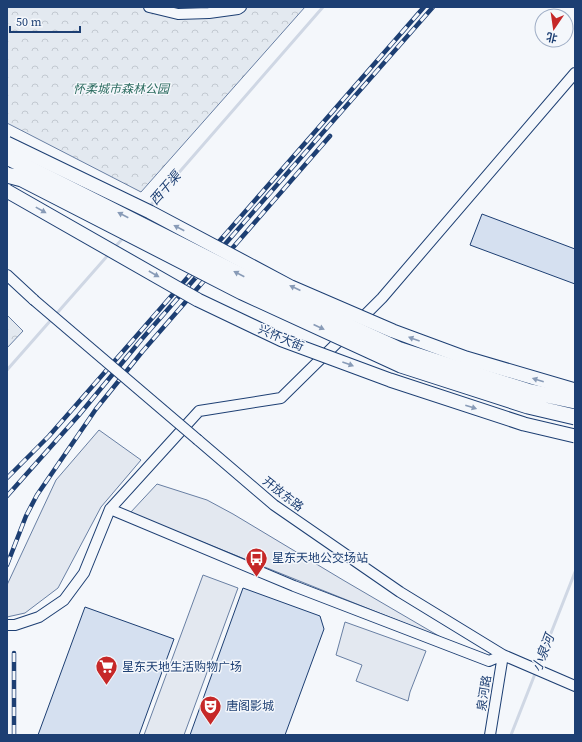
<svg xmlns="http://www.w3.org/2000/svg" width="582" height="742" font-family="'Source Serif 4','Noto Sans SC',serif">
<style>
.park{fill:url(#park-crowns);stroke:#687fa3}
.parking{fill:#e3e8f0;stroke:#687fa3}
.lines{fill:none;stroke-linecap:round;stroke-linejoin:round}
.stream{stroke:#cfd7e4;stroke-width:3}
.building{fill:#d5e0f0;stroke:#1d3f73}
.minor-casing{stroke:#1d3f73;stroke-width:12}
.minor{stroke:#f4f7fb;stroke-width:10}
.rail-casing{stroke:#1d3f73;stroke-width:4.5}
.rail{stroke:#f4f7fb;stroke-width:3;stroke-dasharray:9;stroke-linecap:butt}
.minor-bridge-casing{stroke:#1d3f73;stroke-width:12;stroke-linecap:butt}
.major-bridge-casing{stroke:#1d3f73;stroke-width:15;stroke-linecap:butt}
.highway-bridge-casing{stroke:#1d3f73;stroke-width:17;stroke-linecap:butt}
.minor-bridge{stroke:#f4f7fb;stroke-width:10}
.major-bridge{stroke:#f4f7fb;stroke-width:13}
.highway-bridge{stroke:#f4f7fb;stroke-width:15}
.oneway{fill:#889bb7}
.labels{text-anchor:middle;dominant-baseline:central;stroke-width:3;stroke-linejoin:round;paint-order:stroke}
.park-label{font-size:12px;font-style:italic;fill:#2c6c60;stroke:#f4f7fb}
.street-label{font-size:12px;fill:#1d3f73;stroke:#f4f7fb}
.poi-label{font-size:12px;fill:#1d3f73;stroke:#f4f7fb;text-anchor:start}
.water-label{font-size:13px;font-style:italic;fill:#1d3f73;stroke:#f4f7fb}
</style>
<defs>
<pattern id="park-crowns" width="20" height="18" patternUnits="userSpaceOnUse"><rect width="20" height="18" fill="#e3e9f0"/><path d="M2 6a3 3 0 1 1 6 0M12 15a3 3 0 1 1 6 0" fill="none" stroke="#c2c9d1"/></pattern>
</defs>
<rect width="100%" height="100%" fill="#f4f7fb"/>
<path class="park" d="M 7,7 L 305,7 L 141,192 L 7,123 Z
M 7,315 L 23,331 L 7,348 Z"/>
<path class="parking" d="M 99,430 L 141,460 L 101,507 L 58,588 L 25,613 L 7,617 L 7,585 L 56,480 Z
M 157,484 L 207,500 L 233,514 L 343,580 L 444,639 L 130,513 Z
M 203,575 L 238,588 L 184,735 L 144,735 Z
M 345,622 L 426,651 L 410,692 L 408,701 L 356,681 L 362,665 L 336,655 Z"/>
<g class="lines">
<path class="stream" d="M 149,207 L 323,7
M 114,248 L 125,236
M 7,370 L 109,254
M 511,735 L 575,572"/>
</g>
<path class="building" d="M 482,214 L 575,249 L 575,284 L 470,245 Z
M 243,588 L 320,616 L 324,629 L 285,735 L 190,735 Z
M 85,607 L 174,639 L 139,735 L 38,735 Z"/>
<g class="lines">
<defs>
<path id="minor" d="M 149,7 L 178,14 L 209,13 L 238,9 L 241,7
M 7,275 L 34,300
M 358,322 L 382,298 L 575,73
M 198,440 L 274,505 L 400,592 L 503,655 L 575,686
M 110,509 L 294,586 L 489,661 L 503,655
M 7,625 L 15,625 L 39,617 L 64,600 L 84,573 L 110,509 L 199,411 L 281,398 L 346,334
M 490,735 L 503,655"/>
</defs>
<use href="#minor" class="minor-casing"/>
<use href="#minor" class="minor"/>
<defs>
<path id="rail" d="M 7,478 L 49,436 L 424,7
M 7,496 L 79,415 L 141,340 L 433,7
M 7,565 L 26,516 L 37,495 L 96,409 L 142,352 L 330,136
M 14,653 L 14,735"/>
</defs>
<use href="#rail" class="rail-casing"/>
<use href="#rail" class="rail"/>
<defs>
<path id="minor-bridge" d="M 34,300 L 198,440"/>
<path id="major-bridge" d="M 7,143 L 150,212 L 291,287 L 393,331 L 466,358 L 575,390
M 7,191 L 198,300 L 282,340 L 390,380 L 524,424 L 575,436"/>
<path id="highway-bridge" d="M 7,157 L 262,286 L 400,350 L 527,391 L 575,401
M 7,175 L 22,179 L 242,292 L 401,365 L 528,406 L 575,417"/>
</defs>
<use href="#minor-bridge" class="minor-bridge-casing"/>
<use href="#major-bridge" class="major-bridge-casing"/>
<use href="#highway-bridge" class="highway-bridge-casing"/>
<use href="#minor-bridge" class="minor-bridge"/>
<use href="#major-bridge" class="major-bridge"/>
<use href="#highway-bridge" class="highway-bridge"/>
</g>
<defs><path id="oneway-solid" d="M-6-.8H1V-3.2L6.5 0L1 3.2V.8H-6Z"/></defs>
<g class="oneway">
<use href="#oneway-solid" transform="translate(41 210) rotate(29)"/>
<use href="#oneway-solid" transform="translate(123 215) rotate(-153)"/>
<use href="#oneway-solid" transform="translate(179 228) rotate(-152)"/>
<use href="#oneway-solid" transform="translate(154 274) rotate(30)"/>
<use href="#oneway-solid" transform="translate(239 274) rotate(-153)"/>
<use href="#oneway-solid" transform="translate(295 288) rotate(-155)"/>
<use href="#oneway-solid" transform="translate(319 327) rotate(25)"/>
<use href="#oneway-solid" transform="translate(414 339) rotate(-160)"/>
<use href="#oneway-solid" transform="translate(348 364) rotate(20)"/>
<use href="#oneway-solid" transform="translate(538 380) rotate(-163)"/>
<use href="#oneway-solid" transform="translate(471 407) rotate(18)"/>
</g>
<defs>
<symbol id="bus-pin" viewBox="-11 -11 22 30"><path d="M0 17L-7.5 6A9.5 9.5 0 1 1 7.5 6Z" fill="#c62828" stroke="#f4f7fb"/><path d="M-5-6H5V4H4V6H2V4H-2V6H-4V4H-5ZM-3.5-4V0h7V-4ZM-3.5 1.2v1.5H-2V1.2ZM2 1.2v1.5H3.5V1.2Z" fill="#fff"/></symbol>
<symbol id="supermarket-pin" viewBox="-11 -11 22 30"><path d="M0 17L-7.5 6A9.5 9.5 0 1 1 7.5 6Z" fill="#c62828" stroke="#f4f7fb"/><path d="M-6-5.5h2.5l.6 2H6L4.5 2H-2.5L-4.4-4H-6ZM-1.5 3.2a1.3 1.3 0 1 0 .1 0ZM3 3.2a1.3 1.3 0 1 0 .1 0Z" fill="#fff"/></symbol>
<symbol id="theatre-pin" viewBox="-11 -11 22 30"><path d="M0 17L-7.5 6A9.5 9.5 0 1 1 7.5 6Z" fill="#c62828" stroke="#f4f7fb"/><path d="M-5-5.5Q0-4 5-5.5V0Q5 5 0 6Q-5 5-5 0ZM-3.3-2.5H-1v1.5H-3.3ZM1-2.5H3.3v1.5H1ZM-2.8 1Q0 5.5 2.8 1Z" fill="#fff"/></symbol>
</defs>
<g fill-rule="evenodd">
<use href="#bus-pin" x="244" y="546" width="25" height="34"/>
<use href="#supermarket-pin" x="94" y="654" width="25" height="34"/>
<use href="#theatre-pin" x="198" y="694" width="25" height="34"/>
</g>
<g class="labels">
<g class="park-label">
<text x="121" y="89">怀柔城市森林公园</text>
</g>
<g class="street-label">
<text transform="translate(281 338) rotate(23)">兴怀大街</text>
<text transform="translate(283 494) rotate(38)">开放东路</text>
<text transform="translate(484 693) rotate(-81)">泉河路</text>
</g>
<g class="poi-label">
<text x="272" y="558">星东天地公交场站</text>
<text x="122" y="667">星东天地生活购物广场</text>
<text x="226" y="706">唐阁影城</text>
</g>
<g class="water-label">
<text transform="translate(165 188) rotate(-49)">西干渠</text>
<text transform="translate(543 653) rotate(-69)">小泉河</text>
</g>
</g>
<rect width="582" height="742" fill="none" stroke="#1d3f73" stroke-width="16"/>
<g transform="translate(554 28) rotate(193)"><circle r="19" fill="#f4f7fb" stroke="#9eadc5"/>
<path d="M0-3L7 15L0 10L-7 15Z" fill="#c62828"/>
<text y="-6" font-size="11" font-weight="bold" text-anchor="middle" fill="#1d3f73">北</text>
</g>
<path d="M10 26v6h70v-6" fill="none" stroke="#1d3f73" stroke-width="2"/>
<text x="16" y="26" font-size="12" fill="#1d3f73" stroke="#f4f7fb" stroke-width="3" paint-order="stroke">50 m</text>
</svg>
